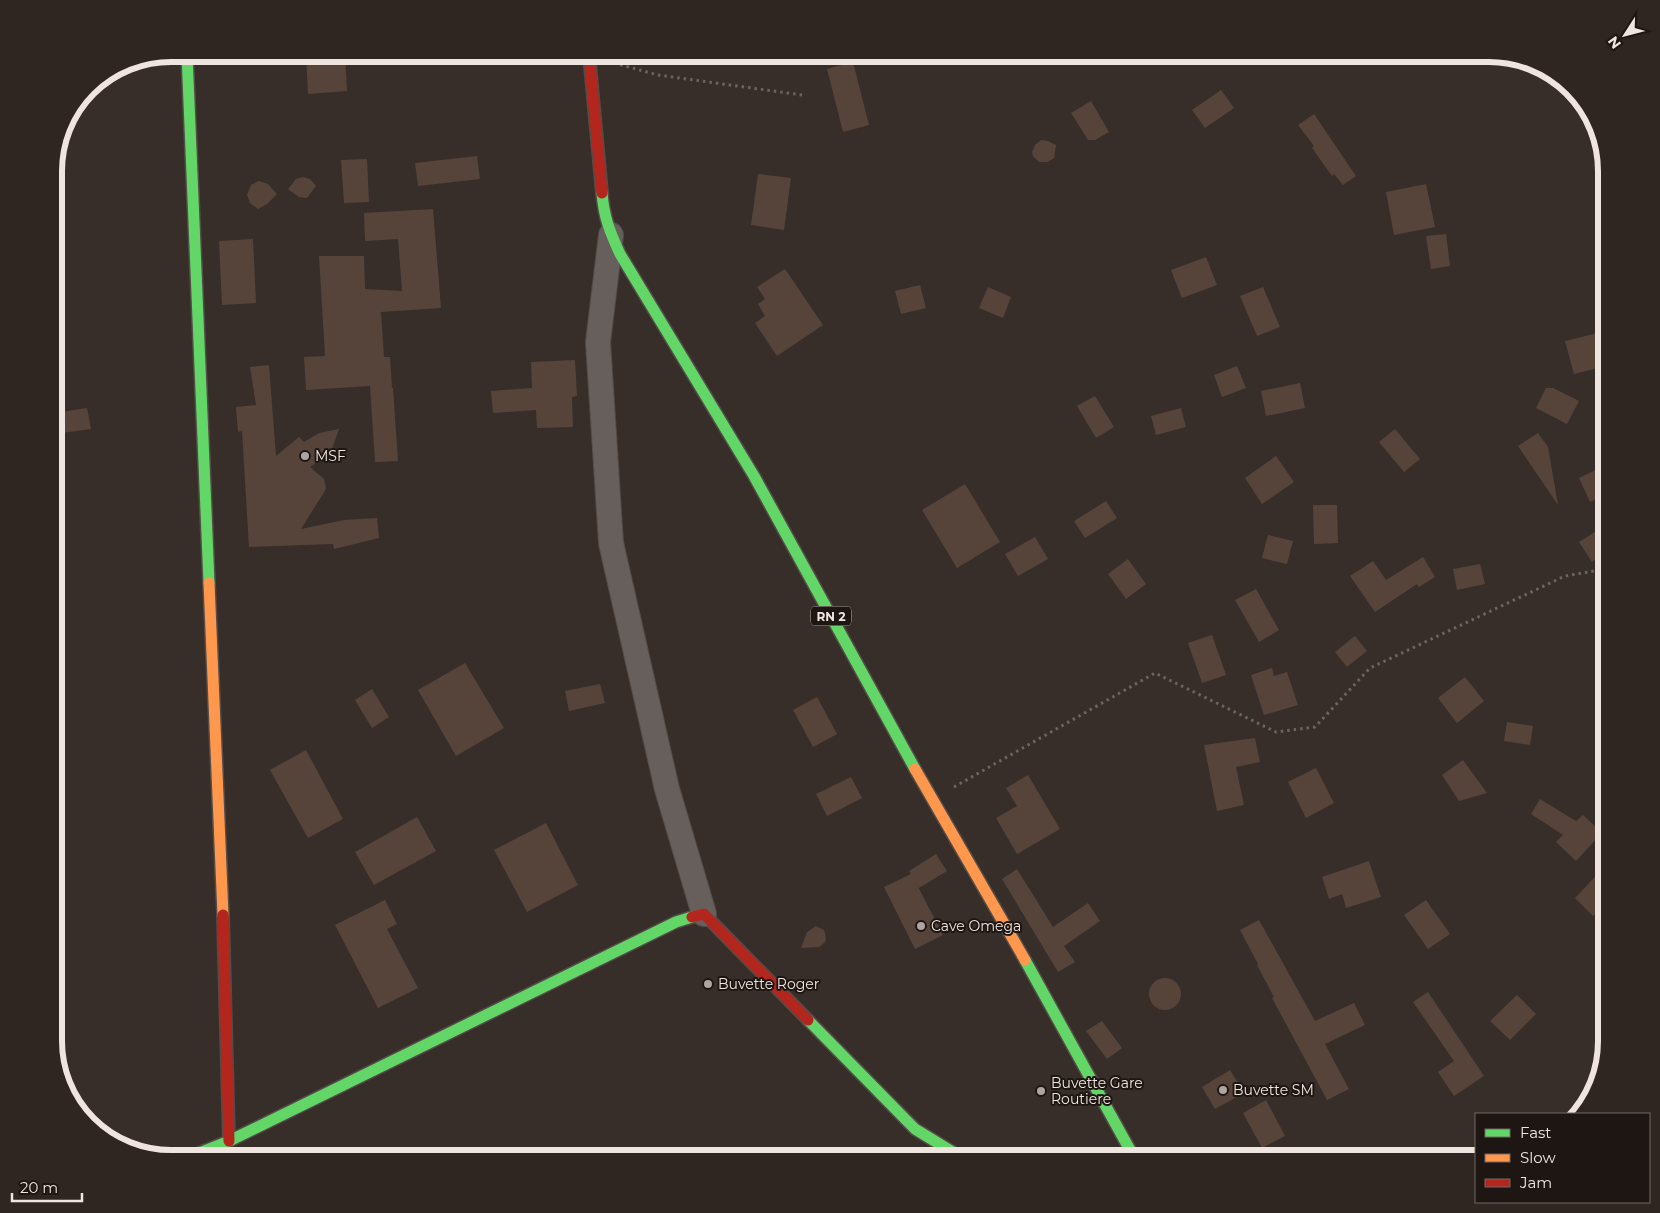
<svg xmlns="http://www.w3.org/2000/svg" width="1660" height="1213" font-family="Montserrat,sans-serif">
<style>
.building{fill:#56443b}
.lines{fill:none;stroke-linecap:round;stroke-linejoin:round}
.street-casing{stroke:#544c48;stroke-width:26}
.fast-casing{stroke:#544c48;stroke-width:14}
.slow-casing{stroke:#544c48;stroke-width:14}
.jam-casing{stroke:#544c48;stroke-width:14}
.path{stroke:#6b6460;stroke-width:3;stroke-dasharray:2.5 4;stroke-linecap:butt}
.street{stroke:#675f5b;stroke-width:24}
.fast{stroke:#63d668;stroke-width:11}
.slow{stroke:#ff974d;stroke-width:11}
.jam{stroke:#b3261e;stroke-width:11}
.poi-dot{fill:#afa49f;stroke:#1e1612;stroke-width:2}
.labels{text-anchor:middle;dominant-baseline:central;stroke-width:4;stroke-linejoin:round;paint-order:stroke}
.shield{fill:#1e1612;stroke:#b1a6a2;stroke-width:1}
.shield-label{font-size:12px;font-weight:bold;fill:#f0e4df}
.poi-label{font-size:14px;fill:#f0e4df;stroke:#1e1612;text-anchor:start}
.rim{fill:none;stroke:#f0e4df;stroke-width:6}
</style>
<rect width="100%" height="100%" fill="#372e29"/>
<path class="building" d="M 306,54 L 345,54 L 347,91 L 308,94 Z
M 853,62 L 869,125 L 843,132 L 827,69 Z
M 1221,90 L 1234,108 L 1205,128 L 1192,110 Z
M 1091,101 L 1109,132 L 1095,140 L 1088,140 L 1071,113 Z
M 1314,114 L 1356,176 L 1343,185 L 1334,174 L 1332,176 L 1312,148 L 1314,146 L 1298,125 Z
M 1041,140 L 1048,141 L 1056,145 L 1054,158 L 1047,162 L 1039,162 L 1033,156 L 1032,152 L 1035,145 Z
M 477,156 L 480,179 L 418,186 L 415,163 Z
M 367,159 L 369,202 L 344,203 L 341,160 Z
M 758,174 L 791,178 L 784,230 L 751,225 Z
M 303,177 L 310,179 L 316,186 L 307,198 L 299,197 L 288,189 L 296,179 Z
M 259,181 L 268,184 L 277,194 L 267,204 L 258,209 L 250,203 L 247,195 L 251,185 Z
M 1426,184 L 1435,227 L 1394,235 L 1386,192 Z
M 433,209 L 441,308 L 381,312 L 384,357 L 390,357 L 392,388 L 393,388 L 398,461 L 375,462 L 370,386 L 306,390 L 304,357 L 325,356 L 319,256 L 364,256 L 365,289 L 402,291 L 398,239 L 365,241 L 364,213 Z
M 1446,234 L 1450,266 L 1431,269 L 1426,236 Z
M 253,239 L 256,303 L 222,305 L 219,241 Z
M 1206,257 L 1217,285 L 1182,298 L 1171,270 Z
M 785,269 L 823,325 L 777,356 L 755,323 L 765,316 L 758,304 L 765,299 L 757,287 Z
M 920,285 L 926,308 L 901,314 L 895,291 Z
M 988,287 L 1011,297 L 1003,318 L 979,308 Z
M 1263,287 L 1280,327 L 1257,336 L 1240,296 Z
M 1606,331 L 1606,366 L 1574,374 L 1565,341 Z
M 575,360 L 577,396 L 572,397 L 573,427 L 537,428 L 536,410 L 493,413 L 491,391 L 532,388 L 531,362 Z
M 269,365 L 276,456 L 299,437 L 304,442 L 319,433 L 339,429 L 331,452 L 310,467 L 324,479 L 326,489 L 301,529 L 344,520 L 377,518 L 379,538 L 334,549 L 333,544 L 249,547 L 242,431 L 238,432 L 236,407 L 256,405 L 250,367 Z
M 1237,366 L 1246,388 L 1222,397 L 1214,375 Z
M 1300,383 L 1305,408 L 1266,416 L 1261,391 Z
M 1546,388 L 1553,388 L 1579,401 L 1567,424 L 1536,408 Z
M 1095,396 L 1114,427 L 1096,438 L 1077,406 Z
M 87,408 L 91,429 L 54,434 L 54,413 Z
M 1181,408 L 1186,427 L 1156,435 L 1151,416 Z
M 1395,429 L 1420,459 L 1404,472 L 1379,442 Z
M 1538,433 L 1548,447 L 1558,505 L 1518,446 Z
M 1276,456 L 1294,482 L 1262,504 L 1245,478 Z
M 1606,465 L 1606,494 L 1590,502 L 1579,478 Z
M 965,484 L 1000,542 L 957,568 L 922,510 Z
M 1106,501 L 1117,518 L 1085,538 L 1074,521 Z
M 1313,505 L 1337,505 L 1338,543 L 1314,544 Z
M 1598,530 L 1606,543 L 1606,552 L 1592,562 L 1579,542 Z
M 1268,535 L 1293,541 L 1287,564 L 1262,558 Z
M 1035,537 L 1048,559 L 1018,576 L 1005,554 Z
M 1423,557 L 1435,577 L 1419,587 L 1417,584 L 1375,612 L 1350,576 L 1373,561 L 1386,580 Z
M 1128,559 L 1146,584 L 1126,599 L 1108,574 Z
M 1480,564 L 1485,584 L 1457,590 L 1453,569 Z
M 1256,589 L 1279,630 L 1259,642 L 1235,600 Z
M 1212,635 L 1226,675 L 1202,683 L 1188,643 Z
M 1355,636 L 1367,651 L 1347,667 L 1335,652 Z
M 465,663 L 504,728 L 456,756 L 418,690 Z
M 1272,668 L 1274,676 L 1287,672 L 1298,705 L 1264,715 L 1251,675 Z
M 1465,677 L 1484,701 L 1457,723 L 1438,698 Z
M 600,684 L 605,703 L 569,711 L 565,691 Z
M 372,689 L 389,717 L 372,728 L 355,700 Z
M 817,697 L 837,734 L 813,747 L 793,710 Z
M 1507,722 L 1533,726 L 1530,745 L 1504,741 Z
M 1255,738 L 1260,762 L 1236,767 L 1244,805 L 1217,811 L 1204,745 Z
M 306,750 L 343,819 L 308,838 L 270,770 Z
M 1463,760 L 1487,793 L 1459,801 L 1442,775 Z
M 1316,768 L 1334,803 L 1306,818 L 1288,782 Z
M 1028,775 L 1060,829 L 1017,854 L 996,818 L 1017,806 L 1006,788 Z
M 851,777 L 862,798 L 827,816 L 816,794 Z
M 1540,799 L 1576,821 L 1583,815 L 1602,833 L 1576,861 L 1556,842 L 1563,835 L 1531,814 Z
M 417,817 L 436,851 L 374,885 L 355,852 Z
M 546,823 L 578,885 L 527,912 L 494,850 Z
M 936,854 L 947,871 L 919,888 L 915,881 L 943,935 L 915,949 L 884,887 L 911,874 L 909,871 Z
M 1369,861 L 1381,897 L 1346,908 L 1342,894 L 1329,899 L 1322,877 Z
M 1606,865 L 1606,902 L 1593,916 L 1575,898 Z
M 1017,869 L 1053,927 L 1088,903 L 1100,921 L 1064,946 L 1075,962 L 1058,972 L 1002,879 Z
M 385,900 L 397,924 L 387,929 L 418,988 L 378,1008 L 335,925 Z
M 1426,900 L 1450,934 L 1428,949 L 1404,915 Z
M 1259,920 L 1315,1021 L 1354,1003 L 1365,1025 L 1325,1044 L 1349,1089 L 1327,1100 L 1272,998 L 1274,997 L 1257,965 L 1258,964 L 1240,930 Z
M 816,926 L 824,930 L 825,933 L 826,940 L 824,943 L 819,947 L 801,948 L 807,932 Z
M1149 994a16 16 0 1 1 32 0a16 16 0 1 1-32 0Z
M 1428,992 L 1484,1076 L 1454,1096 L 1438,1072 L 1454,1061 L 1413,1002 Z
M 1517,995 L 1536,1014 L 1510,1040 L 1490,1021 Z
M 1102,1021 L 1122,1048 L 1107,1059 L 1086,1031 Z
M 1230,1070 L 1244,1093 L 1215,1109 L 1202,1087 Z
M 1266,1100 L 1285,1136 L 1262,1148 L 1243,1113 Z"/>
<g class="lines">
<defs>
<path id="street" d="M 611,235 L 598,342 L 611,543 L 667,789 L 704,914"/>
<path id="fast" d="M 187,54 L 209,583
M 602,193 C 604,218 610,232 620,254 L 754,476 L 915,769
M 1025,960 L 1135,1159
M 808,1020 L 915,1129 L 964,1159
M 184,1159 L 229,1141 L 676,922 L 692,917"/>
<path id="slow" d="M 209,583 L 223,915
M 915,769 L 1025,960"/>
<path id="jam" d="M 589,54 L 602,193
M 223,915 L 229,1141
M 692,917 L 704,914 L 808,1020"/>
</defs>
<use href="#street" class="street-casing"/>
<use href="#fast" class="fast-casing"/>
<use href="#slow" class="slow-casing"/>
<use href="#jam" class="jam-casing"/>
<path class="path" d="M 614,63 L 658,75 L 802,95
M 954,787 L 1155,673 L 1276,732 L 1315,727 L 1370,668 L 1565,576 L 1606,569"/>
<use href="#street" class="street"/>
<use href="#fast" class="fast"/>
<use href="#slow" class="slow"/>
<use href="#jam" class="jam"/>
</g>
<g class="poi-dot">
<circle cx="305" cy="456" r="5"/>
<circle cx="921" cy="926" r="5"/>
<circle cx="708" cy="984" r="5"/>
<circle cx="1223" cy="1090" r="5"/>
<circle cx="1041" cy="1091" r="5"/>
</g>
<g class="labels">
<rect class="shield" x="811" y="606.5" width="40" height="19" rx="4"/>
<g class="shield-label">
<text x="831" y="616">RN 2</text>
</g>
<g class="poi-label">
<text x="315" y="456">MSF</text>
<text x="931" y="926">Cave Omega</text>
<text x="718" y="984">Buvette Roger</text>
<text x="1051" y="1083">Buvette Gare<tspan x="1051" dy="16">Routiere</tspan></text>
<text x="1233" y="1090">Buvette SM</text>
</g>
</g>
<path d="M0 0H1660V1213H0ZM171 62H1489A109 109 0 0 1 1598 171V1041A109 109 0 0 1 1489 1150H171A109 109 0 0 1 62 1041V171A109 109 0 0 1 171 62Z" fill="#2f2622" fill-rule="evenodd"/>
<path class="rim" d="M171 62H1489A109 109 0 0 1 1598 171V1041A109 109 0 0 1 1489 1150H171A109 109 0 0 1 62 1041V171A109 109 0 0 1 171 62Z"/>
<rect x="1475" y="1113" width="175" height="90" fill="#1e1612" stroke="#726864"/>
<rect x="1485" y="1129" width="25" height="8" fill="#63d668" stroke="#726864"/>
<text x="1520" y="1138" font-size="15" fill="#f0e4df">Fast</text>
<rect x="1485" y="1154" width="25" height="8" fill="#ff974d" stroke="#726864"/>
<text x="1520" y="1163" font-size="15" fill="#f0e4df">Slow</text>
<rect x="1485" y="1179" width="25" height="8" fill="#b3261e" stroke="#726864"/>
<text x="1520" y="1188" font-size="15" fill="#f0e4df">Jam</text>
<g transform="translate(1625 35) rotate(234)" stroke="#1e1612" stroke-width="4" paint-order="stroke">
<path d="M0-4L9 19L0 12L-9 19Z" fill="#f0e4df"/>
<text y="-8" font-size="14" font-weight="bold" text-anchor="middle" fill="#f0e4df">N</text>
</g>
<path d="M12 1193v8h70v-8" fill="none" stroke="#f0e4df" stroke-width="2.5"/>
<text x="20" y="1193" font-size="15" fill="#f0e4df" stroke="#1e1612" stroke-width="4" paint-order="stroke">20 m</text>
</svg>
